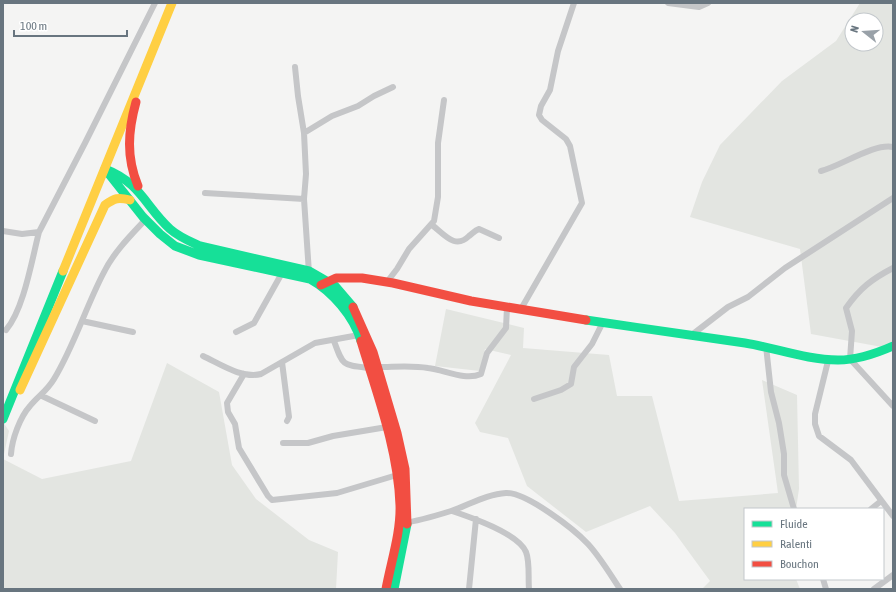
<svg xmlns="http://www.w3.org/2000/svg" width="896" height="592" font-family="'Asap Condensed',sans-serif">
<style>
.green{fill:#e3e5e1;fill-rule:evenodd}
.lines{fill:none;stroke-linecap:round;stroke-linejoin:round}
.street{stroke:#c5c6c8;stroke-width:6}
.fast{stroke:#16e098;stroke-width:9}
.slow{stroke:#ffcf43;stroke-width:9}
.jam{stroke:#f24e42;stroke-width:9}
</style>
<rect width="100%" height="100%" fill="#f4f4f3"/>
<path class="green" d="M 860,3 L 893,3 L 893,349 L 811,334 L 800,249 L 690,217 L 702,182 L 720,145 L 782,81 L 836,41 ZM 852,20 L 876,20 L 876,44 L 852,44 Z
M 446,309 L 524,328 L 523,348 L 609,355 L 617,396 L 652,396 L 679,501 L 778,493 L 762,380 L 797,395 L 799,489 L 796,509 L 745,509 L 745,579 L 796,579 L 800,589 L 702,589 L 710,581 L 675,533 L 650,506 L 586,532 L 527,486 L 508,438 L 480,432 L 475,423 L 511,355 L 485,349 L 480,371 L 435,366 Z
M 167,363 L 219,392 L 232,465 L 256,499 L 309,540 L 338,552 L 336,589 L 3,589 L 3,422 L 9,431 L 3,459 L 42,479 L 131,461 Z"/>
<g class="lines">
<path class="street" d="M 668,3 L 699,7 L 708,3
M 295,67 L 298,96 L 304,133
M 821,171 C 841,166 874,143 893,147
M 205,193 L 304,199
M 432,225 C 444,234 455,250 469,236 C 473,233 475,230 479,229 L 499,238
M 3,231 L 22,234 L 39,232 L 85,143 L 155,3
M 893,268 C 872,279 860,288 846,308 L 852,331 L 850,359 L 893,406
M 309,273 L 304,199 L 306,174 L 304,133 L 332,116 L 358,106 L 374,96 L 393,87
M 387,282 L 397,269 L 409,249 L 434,221 L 438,197 L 438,143 L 444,100
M 521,309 L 582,203 L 570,146 L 566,139 L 542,120 L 539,115 L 541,106 L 550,90 L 558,51 L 574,3
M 82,321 L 133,332
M 6,330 C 24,309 32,259 39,232
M 236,332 L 254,323 L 282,273
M 693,334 L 728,307 L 748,297 L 785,268 L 893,198
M 334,341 C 343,366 342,365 369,368
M 766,346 L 771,392 L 779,423 L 784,454 L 784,475 L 794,509
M 203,356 C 220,364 242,379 261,374 L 315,343 L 359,335
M 828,361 L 815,414 L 815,424 L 819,436 L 851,460 L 893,516
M 282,362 L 289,417 L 287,421
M 378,367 C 394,367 412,365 428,368 C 445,370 465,381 481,374 L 487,353 L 506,328 L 507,307
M 244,374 L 227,403 L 228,412 L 235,424 L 239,448 L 268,496 L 272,500 L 337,493 L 397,475
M 42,396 L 95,421
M 534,399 L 561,390 L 571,384 L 574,367 L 592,344 L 603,322
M 283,443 L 308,443 L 333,436 L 387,427
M 11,454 C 12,439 20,417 30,406 C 38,396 47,391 54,379 C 74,346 85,309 103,274 C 113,253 130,236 146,219
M 871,509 L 881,501
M 452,511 C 470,517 518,533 526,552 C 530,562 528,578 529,589
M 403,523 C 419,521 435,516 451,511 C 469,505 487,494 506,493 C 526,492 574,529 588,544 C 600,557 610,574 620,589
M 823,579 L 826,589
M 469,589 L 476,519
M 874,589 L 893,575"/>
<path class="fast" d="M 105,169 C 141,183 145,206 170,229 C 179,237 189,241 200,246 L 309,271 L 335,286 L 353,307
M 105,169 L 143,217 L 160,234 L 175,246 L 199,255 L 310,279 C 332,291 354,317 361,341
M 586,320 C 639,328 693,335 745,343 C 776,348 807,360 838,360 C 858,360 875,354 893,346
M 3,419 L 63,271
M 394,589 L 407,524"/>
<path class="slow" d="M 63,271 L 172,3
M 20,390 L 105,205 C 115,198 118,197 130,200"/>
<path class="jam" d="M 136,102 C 128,131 126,157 138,186
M 321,285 L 336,278 L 362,278 L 393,283 L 471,301 L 586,320
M 353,307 L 373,352 L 397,433 L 405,469 L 407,524
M 361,341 C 377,394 398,449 400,505 C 401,532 391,562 386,589"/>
</g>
<rect width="896" height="592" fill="none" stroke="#68757f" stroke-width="8"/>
<rect x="744" y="508" width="140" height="72" fill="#ffffff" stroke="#c3c8cc"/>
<rect x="752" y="521" width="20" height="6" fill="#16e098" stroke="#c3c8cc"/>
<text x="780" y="528" font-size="12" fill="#68757f">Fluide</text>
<rect x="752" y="541" width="20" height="6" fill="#ffcf43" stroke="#c3c8cc"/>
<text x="780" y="548" font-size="12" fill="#68757f">Ralenti</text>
<rect x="752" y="561" width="20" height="6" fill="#f24e42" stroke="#c3c8cc"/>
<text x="780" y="568" font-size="12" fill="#68757f">Bouchon</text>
<g transform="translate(864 32) rotate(287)"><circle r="19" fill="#ffffff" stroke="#c3c8cc"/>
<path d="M0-3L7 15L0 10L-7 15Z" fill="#99a1a8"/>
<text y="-6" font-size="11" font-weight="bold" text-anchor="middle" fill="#68757f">N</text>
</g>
<path d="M14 30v6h113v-6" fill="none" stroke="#68757f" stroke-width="2"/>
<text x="20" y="30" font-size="12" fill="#68757f" stroke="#ffffff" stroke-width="3" paint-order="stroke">100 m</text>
</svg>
